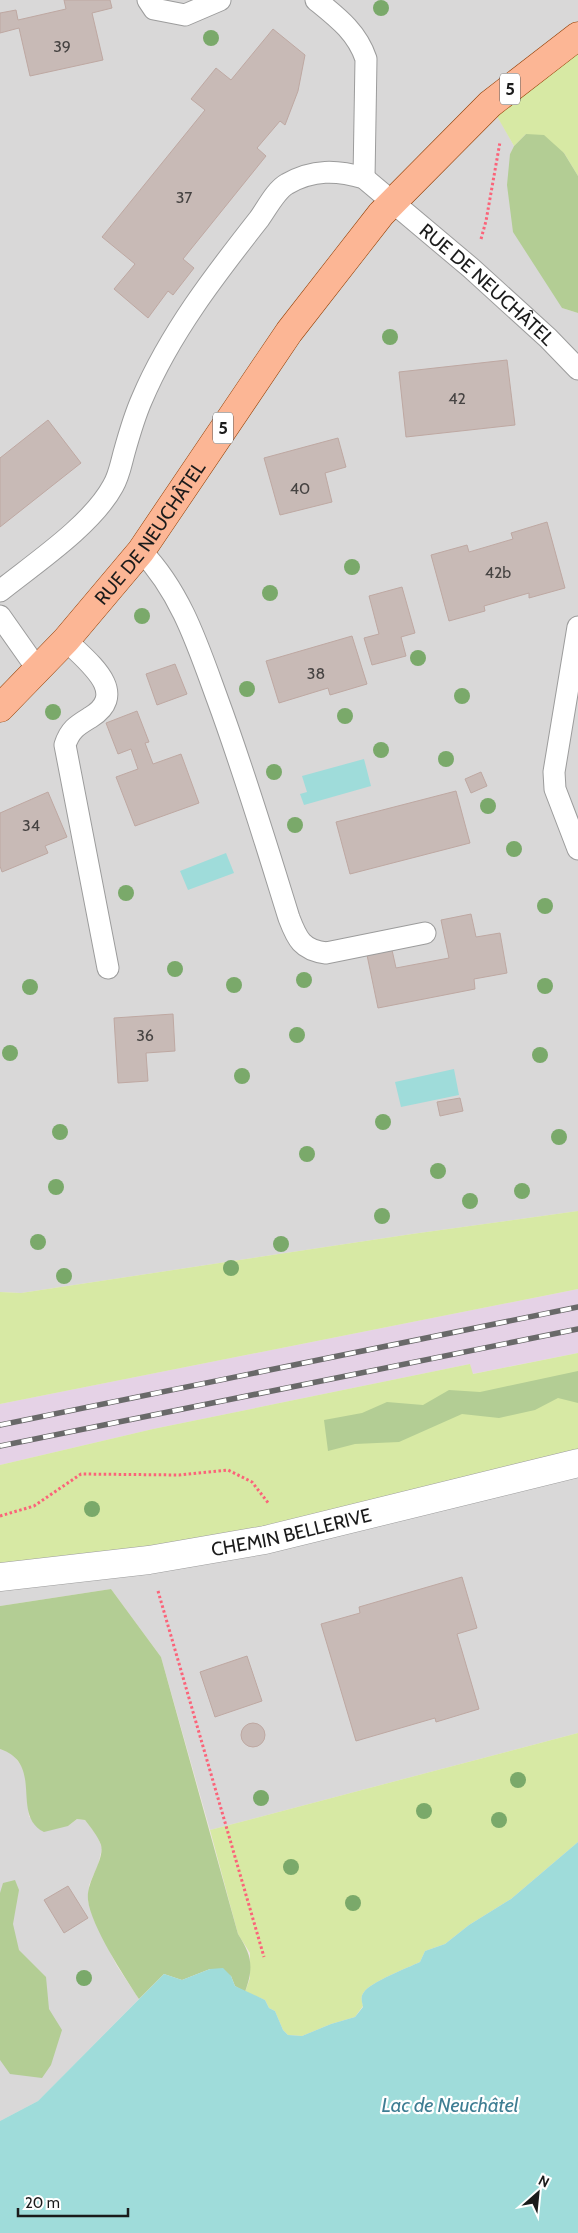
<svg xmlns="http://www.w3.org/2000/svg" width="578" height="2233" font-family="Cabin,sans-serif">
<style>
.residential{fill:#d9d8d8}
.industrial{fill:#e5d2e6}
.grass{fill:#d7e9a4}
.forest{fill:#b3cd94}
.water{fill:#9fdcda}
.building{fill:#c8bab6;stroke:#bea8a2}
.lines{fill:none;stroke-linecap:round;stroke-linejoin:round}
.lane-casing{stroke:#9c9c9c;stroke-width:23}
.street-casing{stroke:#9c9c9c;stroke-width:29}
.primary-casing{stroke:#923d00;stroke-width:29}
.path{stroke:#fb6379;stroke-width:3;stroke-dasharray:2.5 2.5;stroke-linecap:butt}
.lane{stroke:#fff;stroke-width:21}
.street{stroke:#fff;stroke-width:28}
.primary{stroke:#fcb695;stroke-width:28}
.rail-casing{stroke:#696969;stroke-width:5.5}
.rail{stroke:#fff;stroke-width:4;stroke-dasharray:11;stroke-linecap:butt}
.tree{fill:#7aa96a}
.labels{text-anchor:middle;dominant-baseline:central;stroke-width:4.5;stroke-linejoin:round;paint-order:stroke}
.number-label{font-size:16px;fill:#464342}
.shield{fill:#fff;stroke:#5f5f5f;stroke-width:1}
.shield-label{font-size:18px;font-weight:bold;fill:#1b1b1b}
.street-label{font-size:19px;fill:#1b1b1b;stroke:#fff}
.water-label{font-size:20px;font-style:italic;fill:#3f7e93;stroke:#fff}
</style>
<rect width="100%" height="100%" fill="#ede5e0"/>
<path class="residential" d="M 0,0 L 578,0 L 578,36 L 491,104 L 514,146 L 510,154 L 562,308 L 578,313 L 578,1211 L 412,1234 L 21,1293 L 0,1292 Z
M 578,1463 L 578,1733 L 210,1830 L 161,1657 L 111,1589 L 0,1606 L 0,1577 Z
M 0,1749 L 12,1753 L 25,1771 L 29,1817 L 68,1826 L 77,1819 L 85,1820 L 97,1835 L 102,1848 L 98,1865 L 89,1885 L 88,1901 L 94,1920 L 117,1966 L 139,1999 L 38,2101 L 0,2121 Z"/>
<path class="industrial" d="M 578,1289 L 578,1353 L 472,1374 L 470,1364 L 153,1429 L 0,1465 L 0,1404 Z"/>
<path class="grass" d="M 578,36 L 578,176 L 564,153 L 526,134 L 514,146 L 490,104 Z
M 578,1211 L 578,1289 L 0,1404 L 0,1292 L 21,1293 L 412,1234 Z
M 578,1353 L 578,1463 L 265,1540 L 0,1577 L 0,1465 L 153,1429 L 470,1364 L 473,1374 Z
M 578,1733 L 578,1842 L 511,1899 L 469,1925 L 445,1944 L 425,1951 L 420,1962 C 407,1968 371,1982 364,1992 C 360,1997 362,2001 363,2006 L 355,2017 L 331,2024 L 302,2036 L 288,2035 L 283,2030 L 275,2011 L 269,2008 L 265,2000 L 245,1992 L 250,1978 L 250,1953 L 238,1934 L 210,1830 Z"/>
<path class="forest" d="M 526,134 L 544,135 L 564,153 L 578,176 L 578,313 L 562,308 L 513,232 L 507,185 L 510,154 L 514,146 Z
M 578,1371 L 578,1403 L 558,1398 L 535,1410 L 499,1418 L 462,1414 L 399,1442 L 355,1444 L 328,1451 L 324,1420 L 362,1413 L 387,1402 L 423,1405 L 449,1390 L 480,1392 Z
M 111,1589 L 161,1657 L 238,1934 C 252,1956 254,1967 245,1992 L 235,1986 L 231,1976 L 210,1969 L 182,1980 L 164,1974 L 139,1999 C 124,1976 91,1926 88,1900 C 86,1881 105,1860 101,1845 C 98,1836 91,1828 85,1820 L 77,1819 L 68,1826 L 44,1832 C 10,1815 45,1764 0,1749 L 0,1606 Z
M 15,1880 L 19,1890 L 13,1924 L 19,1950 L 46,1977 L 49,2009 L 62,2030 L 51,2065 L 42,2078 L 10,2074 L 0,2060 L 0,1893 L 3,1883 Z"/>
<path class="water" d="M 364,759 L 371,786 L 304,805 L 300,794 L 307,792 L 302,776 Z
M 226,853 L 234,873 L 188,890 L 180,871 Z
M 454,1069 L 459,1095 L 401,1107 L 395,1082 Z
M 578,1842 L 578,2233 L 0,2233 L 0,2121 L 38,2101 L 164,1974 L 182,1980 L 210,1969 L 223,1968 L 231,1976 L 235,1986 L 265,2000 L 269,2008 L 275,2011 L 283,2030 L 288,2035 L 302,2036 L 331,2024 L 355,2017 L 363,2007 C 362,2001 360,1997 364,1992 C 371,1982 407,1968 420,1962 L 425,1951 L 445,1944 L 469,1925 L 511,1899 Z"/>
<path class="building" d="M 64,0 L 110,0 L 112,8 L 92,13 L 103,60 L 30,76 L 19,28 L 0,33 L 0,13 L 16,10 L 18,20 L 66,9 Z
M 273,29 L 305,55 L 298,91 L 285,125 L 280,121 L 257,148 L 266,156 L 183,259 L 194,268 L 173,295 L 168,291 L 148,318 L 114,289 L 135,264 L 102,237 L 205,110 L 191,99 L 216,68 L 231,80 Z
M 507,360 L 515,425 L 406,437 L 399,372 Z
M 48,420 L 81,463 L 0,527 L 0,458 Z
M 338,438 L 346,467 L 325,473 L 332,502 L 280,515 L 264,458 Z
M 547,522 L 565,588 L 529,598 L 529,593 L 484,606 L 485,611 L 449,621 L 431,555 L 467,545 L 469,552 L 513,539 L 511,533 Z
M 402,587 L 415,633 L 401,637 L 406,656 L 372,665 L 364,638 L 379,634 L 369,596 Z
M 352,636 L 367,684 L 330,695 L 328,688 L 279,703 L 266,661 Z
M 175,664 L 187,694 L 157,705 L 146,674 Z
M 137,711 L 149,742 L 145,743 L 153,764 L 181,754 L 199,803 L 135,826 L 116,777 L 138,769 L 131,749 L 118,754 L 106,723 Z
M 481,772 L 487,786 L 471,793 L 465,779 Z
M 456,791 L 470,843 L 350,874 L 336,822 Z
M 48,792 L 67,837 L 45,846 L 48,853 L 2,872 L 0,866 L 0,813 Z
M 471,914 L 476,937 L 500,933 L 507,973 L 474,979 L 475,989 L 378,1008 L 367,955 L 392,950 L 396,968 L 449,958 L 441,920 Z
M 173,1014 L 175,1051 L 146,1053 L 148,1081 L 118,1083 L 114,1018 Z
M 460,1098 L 463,1111 L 440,1116 L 437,1102 Z
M 462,1577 L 477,1628 L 457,1634 L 479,1709 L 436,1722 L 435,1718 L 356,1741 L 321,1624 L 360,1613 L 359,1607 Z
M 247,1656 L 262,1701 L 215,1717 L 200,1672 Z
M241 1735a12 12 0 1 1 24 0a12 12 0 1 1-24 0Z
M 68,1886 L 88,1918 L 64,1933 L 44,1900 Z"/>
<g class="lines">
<defs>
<g id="lane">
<path d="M 148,0 L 154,9 L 185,15 L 220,0"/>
<path d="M 316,0 C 337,17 357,32 366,59 L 364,178"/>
<path d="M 141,551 C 181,592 198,646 217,698 C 244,771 266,844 289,918 C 297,939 302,950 326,953 L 425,933"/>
<path id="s1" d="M 0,591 C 35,563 92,525 113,486 C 119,476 121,464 124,453 C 129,435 134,417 142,399 C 170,333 215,275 259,219 C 267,208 276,190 287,184 C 313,169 337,170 364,178 L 471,268 L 548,338 L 578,369"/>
<path d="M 0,616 L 38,670"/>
<path d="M 578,627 L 554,772 L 555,789 L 578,849"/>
<path d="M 66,640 C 85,660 131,692 91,717 C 78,725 70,729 65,745 L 108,968"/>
</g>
<g id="street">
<path id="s2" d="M 0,1577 L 149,1560 L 265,1540 L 578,1463"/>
</g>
<g id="primary">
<path id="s3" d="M 0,708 L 66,640 L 141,551 L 289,332 L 381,214 L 490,104 L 578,36"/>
</g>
</defs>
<use href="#lane" class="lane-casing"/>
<use href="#street" class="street-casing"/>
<use href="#primary" class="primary-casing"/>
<path class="path" d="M 481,239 L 486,221 L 500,142
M 0,1516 L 34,1506 L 81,1474 L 179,1475 L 228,1470 L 252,1482 L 269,1504
M 158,1591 L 264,1957"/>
<use href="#lane" class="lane"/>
<use href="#street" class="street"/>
<use href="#primary" class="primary"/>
<defs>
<path id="rail" d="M 0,1425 L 578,1307
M 0,1446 L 578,1329"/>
</defs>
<use href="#rail" class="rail-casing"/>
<use href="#rail" class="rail"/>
</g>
<g class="tree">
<circle cx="381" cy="8" r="8"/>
<circle cx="211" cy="38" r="8"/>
<circle cx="390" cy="337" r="8"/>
<circle cx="352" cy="567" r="8"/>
<circle cx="270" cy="593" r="8"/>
<circle cx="142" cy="616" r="8"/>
<circle cx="418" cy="658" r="8"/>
<circle cx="247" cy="689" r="8"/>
<circle cx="462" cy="696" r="8"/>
<circle cx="53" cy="712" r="8"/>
<circle cx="345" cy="716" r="8"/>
<circle cx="381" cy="750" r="8"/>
<circle cx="446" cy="759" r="8"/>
<circle cx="274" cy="772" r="8"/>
<circle cx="488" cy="806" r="8"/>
<circle cx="295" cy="825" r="8"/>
<circle cx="514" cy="849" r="8"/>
<circle cx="126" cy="893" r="8"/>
<circle cx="545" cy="906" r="8"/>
<circle cx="175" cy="969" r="8"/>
<circle cx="304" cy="980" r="8"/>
<circle cx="234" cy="985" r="8"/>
<circle cx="545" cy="986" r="8"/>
<circle cx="30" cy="987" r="8"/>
<circle cx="297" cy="1035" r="8"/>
<circle cx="10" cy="1053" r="8"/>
<circle cx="540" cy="1055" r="8"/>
<circle cx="242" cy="1076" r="8"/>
<circle cx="383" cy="1122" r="8"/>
<circle cx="60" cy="1132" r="8"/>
<circle cx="559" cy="1137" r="8"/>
<circle cx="307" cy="1154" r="8"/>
<circle cx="438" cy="1171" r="8"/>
<circle cx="56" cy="1187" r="8"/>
<circle cx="522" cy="1191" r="8"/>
<circle cx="470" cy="1201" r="8"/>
<circle cx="382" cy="1216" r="8"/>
<circle cx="38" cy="1242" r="8"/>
<circle cx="281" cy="1244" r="8"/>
<circle cx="231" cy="1268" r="8"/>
<circle cx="64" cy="1276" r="8"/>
<circle cx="92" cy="1509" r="8"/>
<circle cx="518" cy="1780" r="8"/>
<circle cx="261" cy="1798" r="8"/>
<circle cx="424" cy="1811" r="8"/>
<circle cx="499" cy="1820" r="8"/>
<circle cx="291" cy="1867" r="8"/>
<circle cx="353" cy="1903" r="8"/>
<circle cx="84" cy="1978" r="8"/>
</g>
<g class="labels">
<g class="number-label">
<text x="62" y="46">39</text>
<text x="184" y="197">37</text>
<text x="457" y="398">42</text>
<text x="300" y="488">40</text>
<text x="498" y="572">42b</text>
<text x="316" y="673">38</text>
<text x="31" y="825">34</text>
<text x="145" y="1035">36</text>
</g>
<g class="shield">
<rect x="500" y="73.5" width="20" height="31" rx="4"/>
<rect x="213" y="412.5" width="20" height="31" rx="4"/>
</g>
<g class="shield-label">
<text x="510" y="89">5</text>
<text x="223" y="428">5</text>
</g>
<g class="street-label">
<text stroke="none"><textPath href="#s1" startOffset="750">RUE DE NEUCHÂTEL</textPath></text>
<text stroke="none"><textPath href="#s3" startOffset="231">RUE DE NEUCHÂTEL</textPath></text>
<text stroke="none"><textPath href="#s2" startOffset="295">CHEMIN BELLERIVE</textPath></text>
</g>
<g class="water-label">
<text x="450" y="2105">Lac de Neuchâtel</text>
</g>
</g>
<g transform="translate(538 2193) rotate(27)" stroke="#ffffff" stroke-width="4" paint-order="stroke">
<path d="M0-4L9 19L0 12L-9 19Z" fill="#1b1b1b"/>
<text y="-8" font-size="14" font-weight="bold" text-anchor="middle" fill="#1b1b1b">N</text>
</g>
<path d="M18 2208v8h110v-8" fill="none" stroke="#1b1b1b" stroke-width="2.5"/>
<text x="25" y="2208" font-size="15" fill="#1b1b1b" stroke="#ffffff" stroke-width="4" paint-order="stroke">20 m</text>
</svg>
